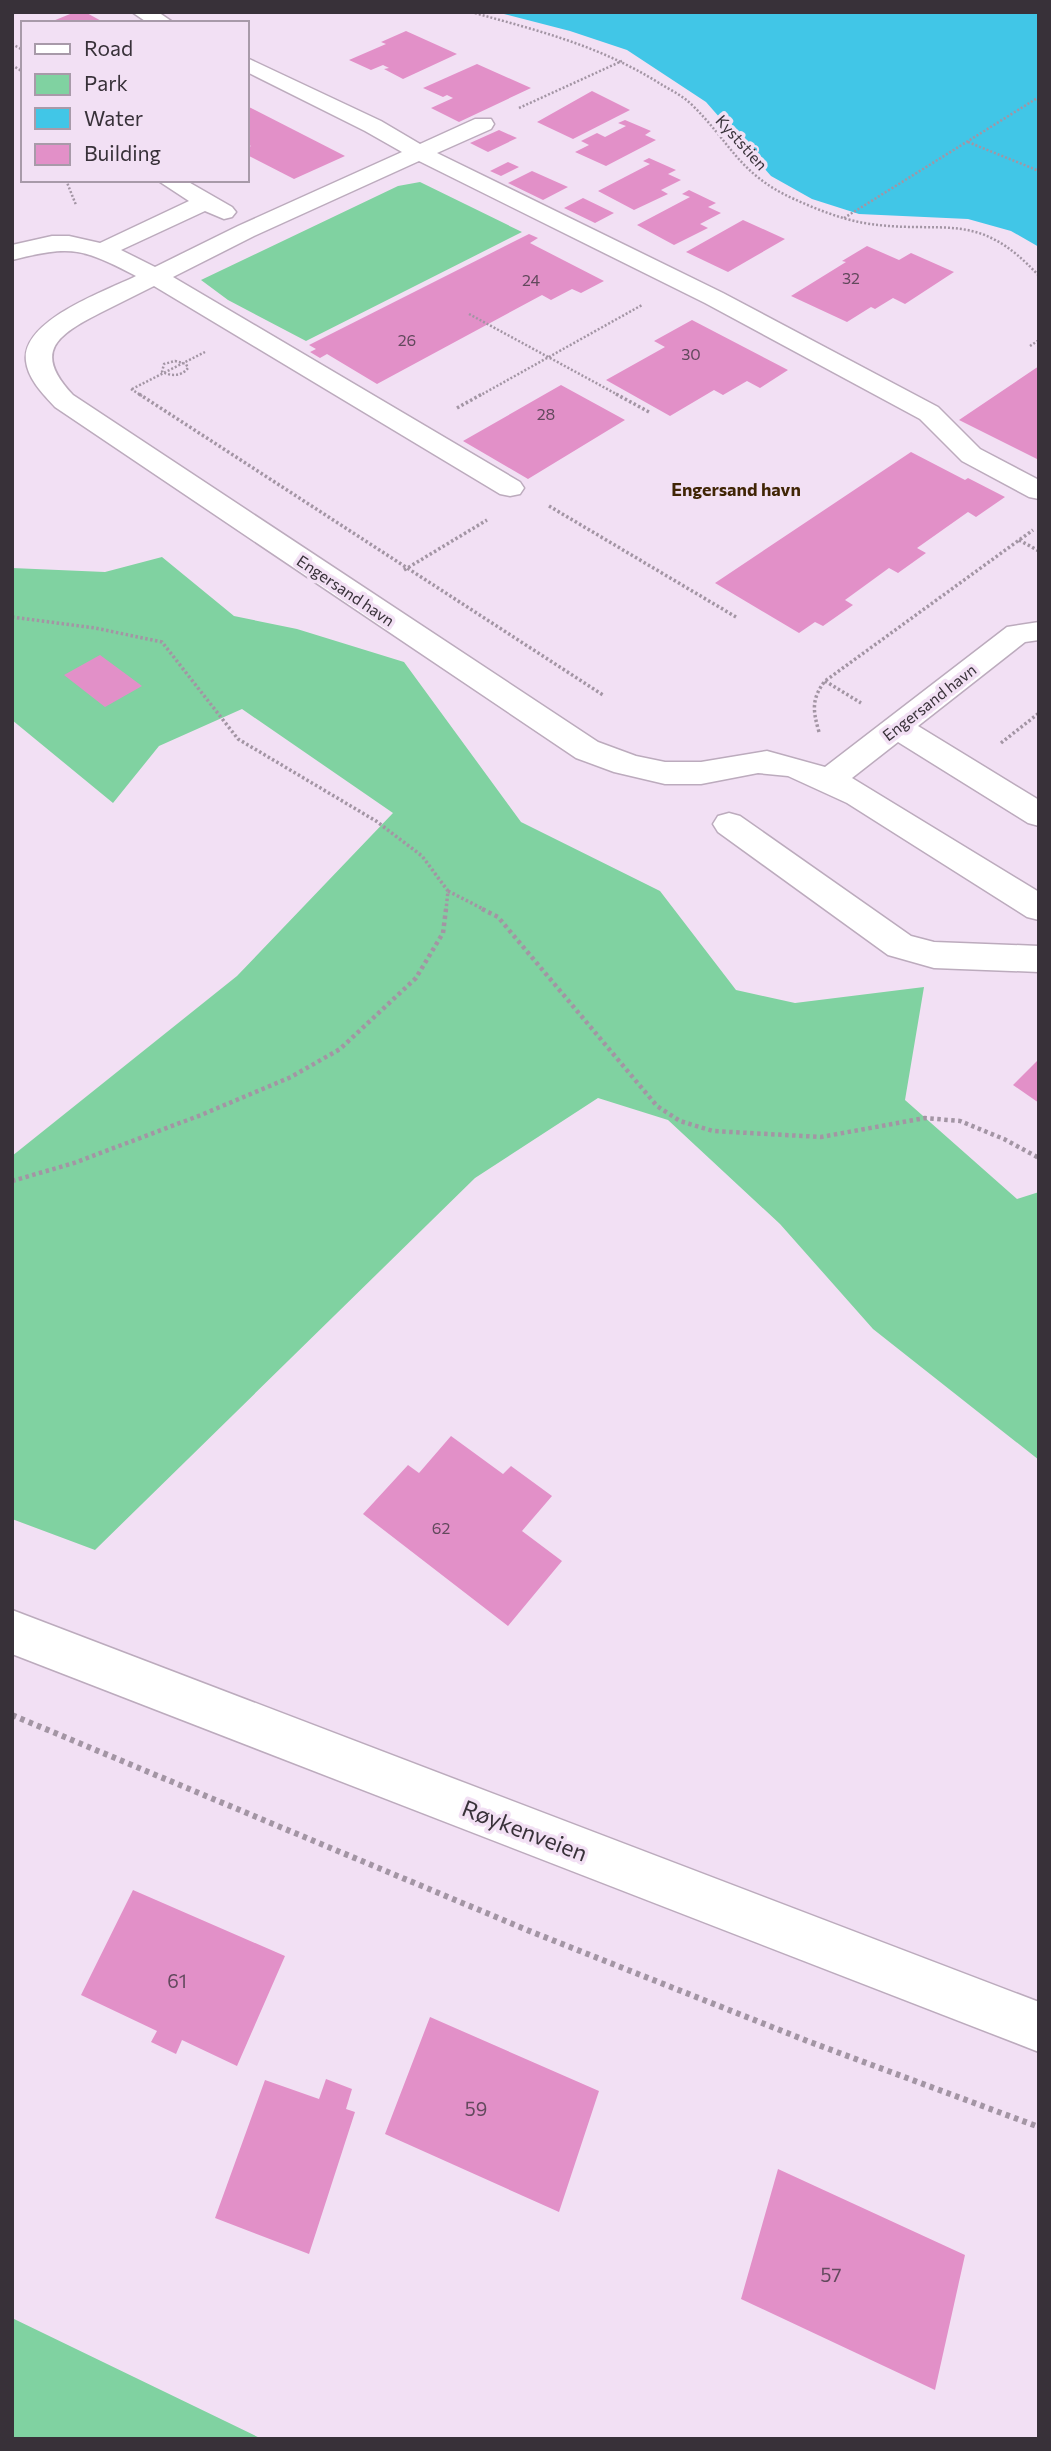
<svg xmlns="http://www.w3.org/2000/svg" width="1051" height="2451" font-family="Commissioner,sans-serif">
<style>
.green{fill:#80d2a1}
.water{fill:#41c6e7}
.building{fill:#e290c8}
.lines{fill:none;stroke-linecap:round;stroke-linejoin:round}
.minor-casing{stroke:#bcabbd;stroke-width:3}
.highway-casing{stroke:#bcabbd;stroke-width:3}
.path-far3{stroke:#a395a4;stroke-width:2.5;stroke-dasharray:2 2;stroke-linecap:butt}
.path-far2{stroke:#a395a4;stroke-width:3.5;stroke-dasharray:2.5 2.5;stroke-linecap:butt}
.path-far1{stroke:#a395a4;stroke-width:4.5;stroke-dasharray:3.5 3.5;stroke-linecap:butt}
.path{stroke:#a395a4;stroke-width:6;stroke-dasharray:4.5 4.5;stroke-linecap:butt}
.minor{fill:#fff;fill-rule:evenodd}
.highway{fill:#fff;fill-rule:evenodd}
.labels{text-anchor:middle;dominant-baseline:central;stroke-width:7;stroke-linejoin:round;paint-order:stroke}
.far-street-label{font-size:16px;fill:#383139;stroke:#f2e0f4}
.number-label{font-size:16px;fill:#62495d}
.far-neighbourhood-label{font-size:18px;font-weight:bold;fill:#402505;stroke:#f2e0f4}
.near-number-label{font-size:19px;fill:#62495d}
.near-street-label{font-size:23px;fill:#383139;stroke:#f2e0f4}
</style>
<rect width="100%" height="100%" fill="#f2e0f4"/>
<path class="green" d="M 420,182 L 522,232 L 306,341 L 228,300 L 201,280 L 398,186 Z
M 162,557 L 234,616 L 297,629 L 404,662 L 521,822 L 660,891 L 736,990 L 795,1003 L 924,987 L 905,1100 L 1017,1199 L 1039,1192 L 1039,1460 L 873,1329 L 780,1224 L 668,1120 L 598,1098 L 475,1178 L 95,1550 L 12,1519 L 12,1156 L 237,976 L 393,813 L 242,709 L 159,746 L 113,803 L 12,720 L 12,568 L 105,572 Z
M 12,2318 L 262,2439 L 12,2439 Z"/>
<path class="water" d="M 496,12 L 1039,12 L 1039,247 L 1011,231 L 968,219 L 859,214 L 812,199 L 771,176 L 706,102 L 627,50 L 570,31 Z"/>
<path class="building" d="M 75,12 L 85,12 L 105,23 L 48,23 Z
M 406,31 L 457,54 L 403,79 L 384,69 L 389,68 L 383,65 L 371,70 L 349,60 L 386,44 L 381,42 Z
M 477,64 L 531,88 L 459,122 L 431,108 L 453,98 L 447,95 L 443,97 L 423,88 Z
M 592,91 L 630,110 L 573,139 L 537,122 Z
M 247,106 L 345,156 L 294,179 L 247,155 L 247,148 L 251,146 L 247,144 Z
M 625,120 L 651,131 L 645,135 L 656,140 L 606,166 L 575,152 L 589,145 L 581,141 L 597,133 L 605,137 L 626,126 L 618,123 Z
M 499,130 L 517,138 L 488,152 L 470,143 Z
M 649,158 L 676,170 L 668,174 L 681,180 L 661,190 L 668,194 L 634,210 L 598,191 L 650,164 L 643,161 Z
M 508,162 L 519,167 L 501,176 L 490,171 Z
M 532,171 L 568,187 L 543,200 L 508,183 Z
M 689,190 L 716,203 L 708,207 L 721,213 L 700,224 L 708,228 L 674,245 L 637,225 L 690,197 L 682,194 Z
M 583,198 L 614,213 L 595,223 L 564,208 Z
M 743,220 L 785,239 L 728,272 L 686,252 Z
M 529,234 L 538,238 L 530,243 L 604,281 L 581,293 L 572,289 L 551,300 L 542,295 L 377,384 L 327,354 L 320,358 L 310,352 L 316,349 L 309,345 Z
M 867,246 L 899,260 L 911,253 L 954,272 L 905,304 L 893,298 L 875,309 L 871,307 L 847,322 L 791,296 L 846,262 L 842,261 Z
M 692,320 L 788,370 L 760,388 L 747,381 L 723,395 L 714,390 L 670,416 L 606,380 L 665,347 L 654,341 Z
M 1039,366 L 1039,460 L 959,420 Z
M 561,385 L 625,420 L 528,479 L 463,441 Z
M 911,452 L 965,480 L 968,478 L 1005,497 L 976,517 L 968,512 L 917,548 L 926,553 L 898,573 L 889,568 L 845,600 L 853,605 L 823,626 L 815,622 L 799,633 L 715,583 Z
M 100,655 L 142,686 L 105,707 L 64,675 Z
M 1039,1059 L 1039,1103 L 1013,1085 Z
M 451,1436 L 503,1474 L 511,1466 L 552,1496 L 522,1531 L 562,1561 L 508,1626 L 363,1514 L 408,1465 L 419,1473 Z
M 133,1890 L 285,1956 L 237,2066 L 182,2040 L 176,2054 L 151,2042 L 157,2031 L 81,1995 Z
M 430,2017 L 599,2091 L 559,2212 L 385,2134 Z
M 326,2079 L 352,2089 L 346,2109 L 355,2112 L 309,2254 L 215,2218 L 265,2080 L 319,2099 Z
M 778,2169 L 965,2255 L 935,2390 L 741,2299 Z"/>
<g class="lines">
<defs>
<path id="minor" d="M 132,12 L 158,12 L 174,23 L 148,23 Z
M 247,58 L 381,121 L 420,144 L 475,119 L 491,119 L 494,124 L 491,129 L 437,153 L 723,293 L 938,407 L 980,449 L 1039,480 L 1039,499 L 1029,497 L 962,461 L 920,419 L 705,303 L 419,161 L 254,236 L 173,277 L 520,482 L 524,488 L 520,494 L 510,496 L 500,494 L 154,286 C 136,295 118,304 100,313 C 57,335 32,352 73,395 L 598,742 L 636,756 L 665,762 L 701,762 L 767,751 L 825,767 L 1007,627 L 1039,622 L 1039,640 L 1025,642 L 918,726 L 1039,800 L 1039,826 L 1028,823 L 898,742 L 852,778 L 1039,892 L 1039,920 L 1027,917 L 847,803 L 788,776 L 758,773 L 701,784 L 665,784 L 614,772 L 576,758 L 55,407 C 43,394 28,379 26,361 C 21,320 106,291 136,276 C 82,248 72,245 12,260 L 12,245 L 52,236 L 69,236 L 100,243 L 189,201 L 157,180 L 185,180 L 232,207 L 236,212 L 232,217 L 224,219 L 205,211 L 121,250 L 155,267 L 238,226 L 402,152 L 365,131 L 247,72 Z
M 729,813 L 740,816 L 911,936 L 934,942 L 1039,946 L 1039,972 L 934,968 L 888,955 L 718,832 L 713,824 L 718,816 Z"/>
<path id="highway" d="M 12,1610 L 1039,2002 L 1039,2052 L 12,1654 Z"/>
</defs>
<use href="#minor" class="minor-casing"/>
<use href="#highway" class="highway-casing"/>
<path class="path-far3" d="M 471,12 C 539,31 598,45 659,83 C 669,89 681,95 690,103 C 730,141 738,174 794,199 C 816,209 841,219 864,223 C 943,236 976,207 1039,276
M 12,14 L 18,12
M 12,44 L 23,50
M 12,65 L 23,72
M 519,108 L 622,61
M 968,142 L 1039,171
M 66,180 L 76,205
M 844,218 L 1039,97
M 469,314 L 620,396
M 1030,346 L 1039,340
M 175,361 L 186,364 L 188,368 C 181,377 171,376 162,372 L 164,364 Z
M 131,389 L 142,396
M 132,389 L 205,352
M 479,396 L 642,305"/>
<path class="path-far2" d="M 139,394 L 603,695
M 616,394 L 649,412
M 457,408 L 482,394
M 549,506 L 736,617
M 1019,540 L 1039,551
M 404,570 L 487,520
M 12,617 L 95,628 L 162,642 L 238,739 L 376,821 L 422,856 L 448,891 L 446,910
M 825,681 L 861,703
M 819,732 C 813,711 811,699 825,681 L 1033,530
M 1001,743 L 1039,713
M 448,891 L 485,910"/>
<path class="path-far1" d="M 482,909 L 498,917 L 657,1106 L 680,1121 L 713,1131 L 821,1137 L 925,1118 L 960,1121 L 1004,1139 L 1039,1158
M 12,1181 L 74,1163 L 201,1115 L 291,1077 L 340,1049 L 416,978 L 443,933 L 446,909"/>
<path class="path" d="M 12,1715 L 532,1932 L 810,2042 L 1039,2127"/>
<use href="#minor" class="minor"/>
<use href="#highway" class="highway"/>
</g>
<g class="labels">
<g class="far-street-label">
<text transform="translate(742 142) rotate(48)">Kyststien</text>
<text transform="translate(346 590) rotate(34)">Engersand havn</text>
<text transform="translate(929 702) rotate(-38)">Engersand havn</text>
</g>
<g class="number-label">
<text x="851" y="277">32</text>
<text x="531" y="279">24</text>
<text x="407" y="339">26</text>
<text x="691" y="353">30</text>
<text x="546" y="413">28</text>
<text x="441" y="1527">62</text>
</g>
<g class="far-neighbourhood-label">
<text x="736" y="489">Engersand havn</text>
</g>
<g class="near-number-label">
<text x="177" y="1980">61</text>
<text x="476" y="2108">59</text>
<text x="831" y="2274">57</text>
</g>
<g class="near-street-label">
<text transform="translate(525 1830) rotate(21)">Røykenveien</text>
</g>
</g>
<rect width="1051" height="2451" fill="none" stroke="#383139" stroke-width="28"/>
<rect x="21" y="21" width="228" height="161" fill="#f2e0f4" stroke="#a89aa9" stroke-width="2"/>
<rect x="35" y="44" width="35" height="10" fill="#ffffff" stroke="#a89aa9" stroke-width="2"/>
<text x="84" y="56" font-size="21" fill="#383139">Road</text>
<rect x="35" y="74" width="35" height="21" fill="#80d2a1" stroke="#a89aa9" stroke-width="2"/>
<text x="84" y="91" font-size="21" fill="#383139">Park</text>
<rect x="35" y="108" width="35" height="21" fill="#41c6e7" stroke="#a89aa9" stroke-width="2"/>
<text x="84" y="126" font-size="21" fill="#383139">Water</text>
<rect x="35" y="144" width="35" height="21" fill="#e290c8" stroke="#a89aa9" stroke-width="2"/>
<text x="84" y="161" font-size="21" fill="#383139">Building</text>
</svg>
